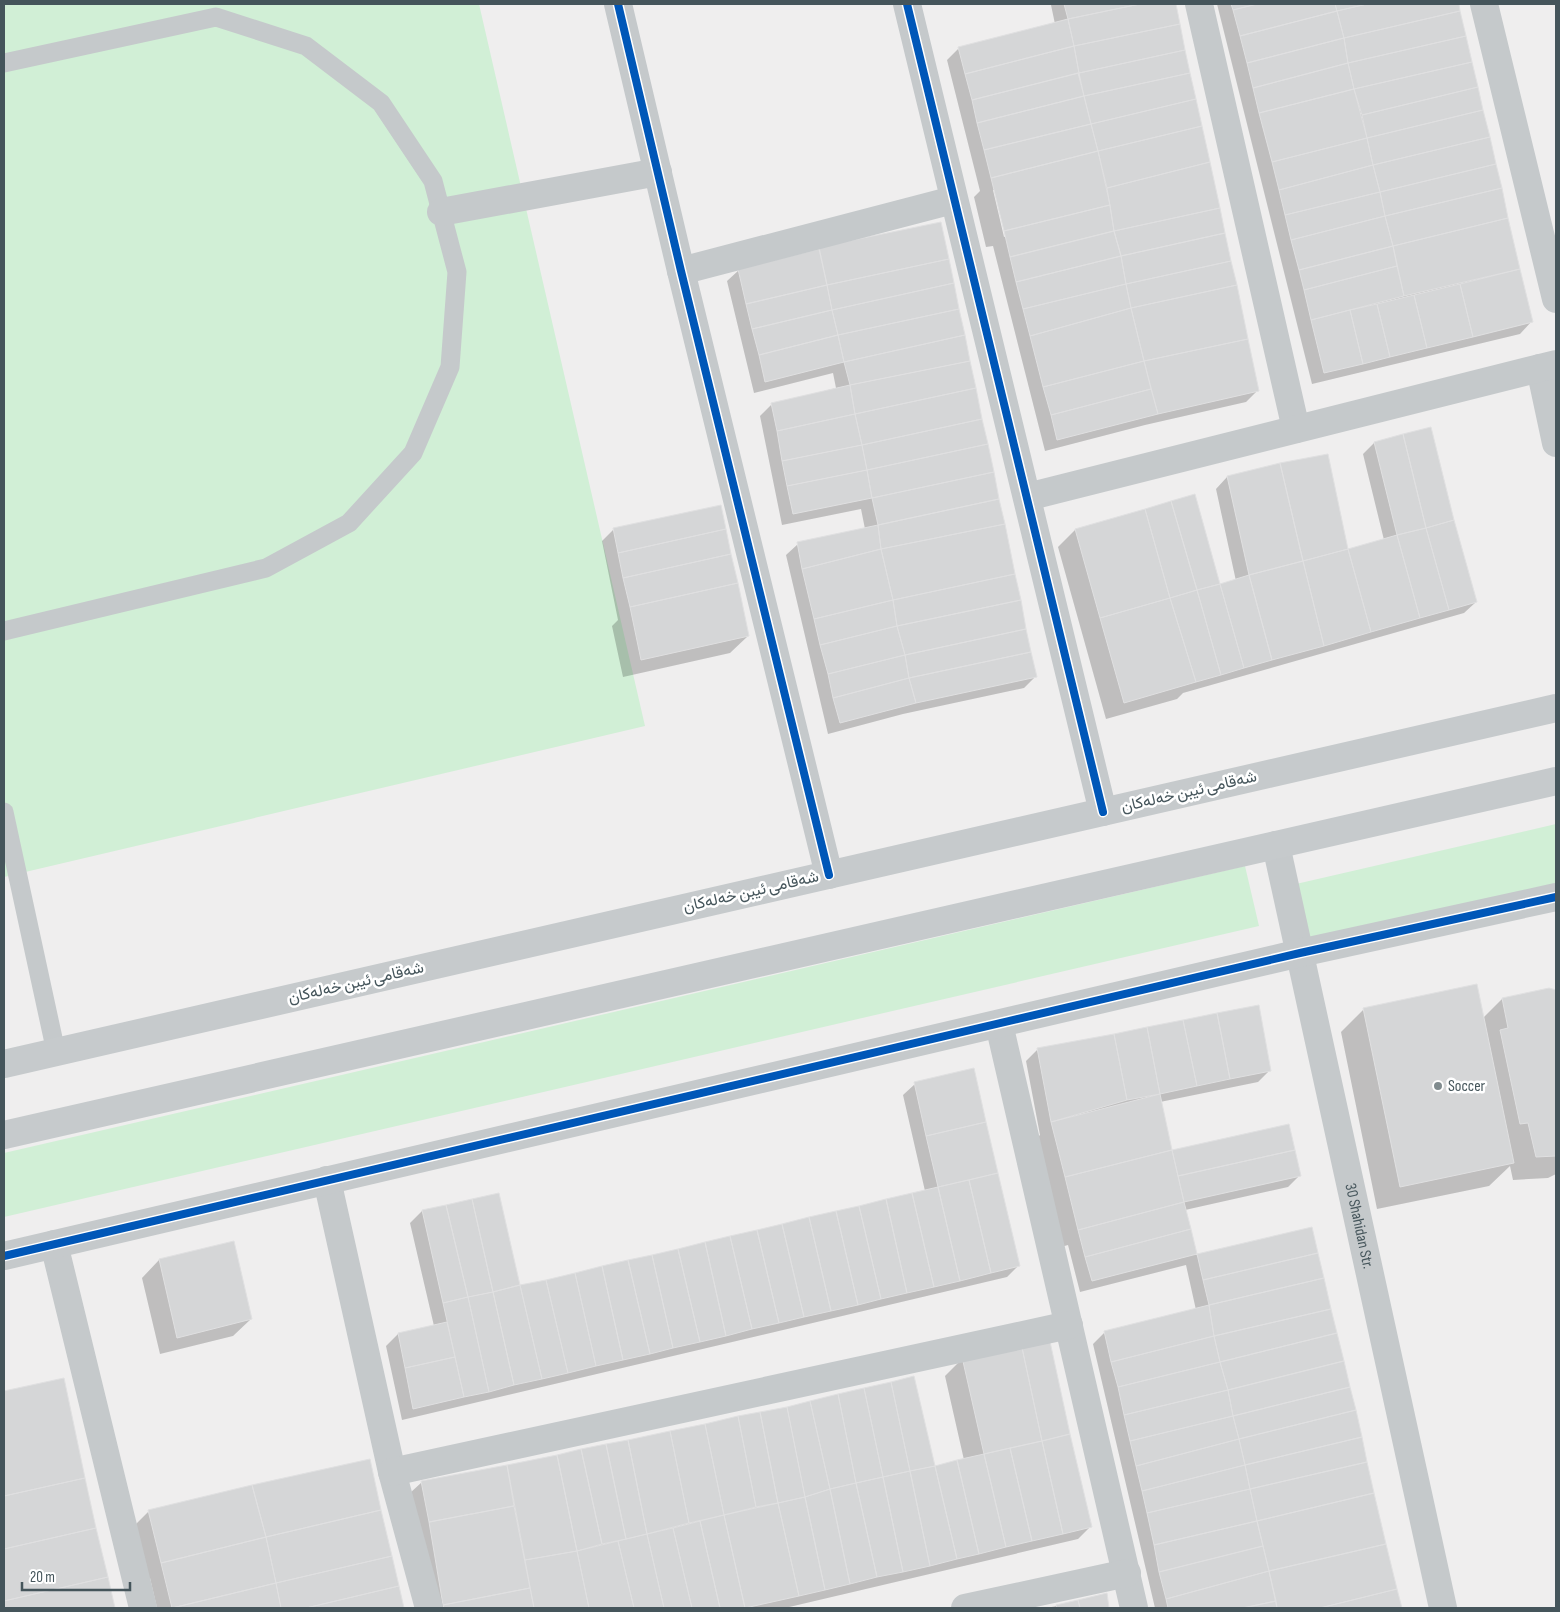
<svg xmlns="http://www.w3.org/2000/svg" width="1560" height="1612" font-family="'Sofia Sans Condensed',Vazirmatn,sans-serif">
<style>
.green{fill:#d1efd6}
.shadow{fill:#0003;fill-rule:evenodd}
.building{fill:#d5d6d7;stroke:#e0e0e1}
.lines{fill:none;stroke-linecap:round;stroke-linejoin:round}
.service{stroke:#c5c9cb;stroke-width:19}
.minor{stroke:#c5c9cb;stroke-width:28}
.secondary{stroke:#c6cacc;stroke-width:28}
.cycleway-casing{stroke:#fff;stroke-width:11}
.cycleway{stroke:#0057b8;stroke-width:8}
.poi-dot{fill:#808b8e;stroke:#fff;stroke-width:2}
.labels{text-anchor:middle;dominant-baseline:central;stroke-width:5;stroke-linejoin:round;paint-order:stroke}
.street-label{font-size:16px;fill:#45555b;stroke:#fff}
.poi-label{font-size:16px;fill:#45555b;stroke:#fff;text-anchor:start}
</style>
<rect width="100%" height="100%" fill="#efeeee"/>
<path class="green" d="M 4,4 L 479,4 L 645,726 L 4,877 Z
M 1556,824 L 1556,887 L 1307,944 L 1296,884 Z
M 1245,866 L 1259,926 L 4,1217 L 4,1153 Z"/>
<path class="shadow" d="M 1052,4 L 1174,4 L 1258,390 L 1246,402 L 1145,425 L 1045,451 L 993,246 L 986,247 L 974,197 L 980,191 L 947,60 L 959,48 L 1055,24 L 1051,5 ZM 1080,71 L 1081,84 L 1077,72 ZM 993,190 L 995,190 L 1007,236 L 1004,237 Z
M 1217,4 L 1458,4 L 1531,322 L 1520,334 L 1312,384 Z
M 820,248 L 1035,677 L 1024,688 L 903,714 L 828,734 L 786,555 L 798,544 L 865,529 L 861,509 L 782,525 L 760,416 L 772,404 L 836,388 L 833,373 L 754,393 L 727,281 L 739,270 L 818,251 Z
M 1374,443 L 1476,602 L 1464,613 L 1183,693 L 1177,699 L 1106,719 L 1058,547 L 1075,530 L 1219,586 L 1236,581 L 1216,489 L 1227,477 L 1347,551 L 1384,540 L 1363,454 Z
M 613,530 L 748,636 L 730,653 L 623,677 L 612,626 L 618,620 L 602,541 Z
M 1549,989 L 1556,991 L 1556,1174 L 1548,1178 L 1513,1180 L 1510,1166 L 1489,1186 L 1377,1209 L 1341,1032 L 1364,1009 L 1483,1018 L 1502,999 Z
M 1038,1049 L 1270,1070 L 1258,1082 L 1160,1102 L 1172,1153 L 1299,1176 L 1288,1187 L 1185,1210 L 1196,1255 L 1311,1229 L 1400,1608 L 1155,1608 L 1093,1344 L 1105,1332 L 1196,1310 L 1186,1265 L 1080,1292 L 1068,1245 L 1061,1247 L 1034,1141 L 1040,1135 L 1026,1061 Z
M 973,1070 L 1018,1266 L 1007,1277 L 402,1420 L 386,1346 L 398,1334 L 434,1326 L 410,1223 L 422,1211 L 498,1194 L 519,1287 L 925,1191 L 903,1095 L 915,1084 Z
M 233,1243 L 251,1319 L 233,1336 L 160,1354 L 142,1278 L 159,1260 Z
M 963,1358 L 1090,1527 L 1078,1539 L 785,1608 L 423,1608 L 410,1493 L 422,1482 L 507,1466 L 934,1467 L 964,1460 L 945,1376 Z
M 63,1379 L 113,1608 L 4,1608 L 4,1392 Z
M 380,1510 L 403,1608 L 157,1608 L 150,1578 L 143,1579 L 131,1529 L 149,1511 Z
M 1106,1594 L 1108,1608 L 1046,1608 L 1057,1606 Z"/>
<path class="building" d="M 1064,4 L 1140,4 L 1068,19 Z
M 1140,4 L 1176,4 L 1180,24 L 1074,46 L 1068,19 Z
M 1231,4 L 1257,4 L 1233,10 Z
M 1257,4 L 1335,4 L 1337,11 L 1240,36 L 1233,10 Z
M 1335,4 L 1367,4 L 1337,11 Z
M 1367,4 L 1459,4 L 1460,11 L 1344,38 L 1337,11 Z
M 1337,11 L 1344,38 L 1247,63 L 1240,36 Z
M 1460,11 L 1466,36 L 1348,63 L 1344,38 Z
M 1068,19 L 1074,46 L 965,74 L 958,47 Z
M 1180,24 L 1185,50 L 1079,73 L 1074,46 Z
M 1466,36 L 1472,62 L 1354,89 L 1348,63 Z
M 1344,38 L 1348,63 L 1253,88 L 1247,63 Z
M 1074,46 L 1079,73 L 972,100 L 965,74 Z
M 1185,50 L 1190,73 L 1084,96 L 1079,73 Z
M 1472,62 L 1478,87 L 1362,115 L 1354,89 Z
M 1348,63 L 1354,89 L 1259,113 L 1253,88 Z
M 1078,73 L 1084,96 L 977,123 L 972,100 Z
M 1190,73 L 1196,99 L 1091,124 L 1084,96 Z
M 1478,87 L 1483,110 L 1367,138 L 1362,115 Z
M 1354,89 L 1367,138 L 1272,162 L 1259,113 Z
M 1084,96 L 1091,124 L 984,150 L 977,123 Z
M 1196,99 L 1202,126 L 1098,151 L 1091,124 Z
M 1483,110 L 1490,137 L 1373,165 L 1367,138 Z
M 1091,124 L 1098,151 L 991,178 L 984,150 Z
M 1202,126 L 1210,162 L 1107,188 L 1098,151 Z
M 1490,137 L 1496,164 L 1380,192 L 1373,165 Z
M 1367,138 L 1373,165 L 1279,190 L 1272,162 Z
M 1098,151 L 1110,205 L 1004,231 L 991,178 Z
M 1210,162 L 1220,208 L 1114,231 L 1107,188 Z
M 1496,164 L 1502,188 L 1385,216 L 1380,192 Z
M 1373,165 L 1380,192 L 1285,215 L 1279,190 Z
M 1502,188 L 1508,218 L 1393,246 L 1385,216 Z
M 1380,192 L 1385,216 L 1291,240 L 1285,215 Z
M 1110,205 L 1114,231 L 1010,257 L 1004,231 Z
M 1220,208 L 1225,233 L 1121,256 L 1114,231 Z
M 1385,216 L 1393,246 L 1299,270 L 1291,240 Z
M 1508,218 L 1520,269 L 1404,296 L 1393,246 Z
M 941,222 L 949,259 L 827,285 L 819,247 Z
M 1114,231 L 1121,256 L 1016,282 L 1010,257 Z
M 1225,233 L 1231,261 L 1126,284 L 1121,256 Z
M 1393,246 L 1397,266 L 1304,290 L 1299,270 Z
M 819,249 L 827,285 L 746,304 L 738,269 Z
M 1121,256 L 1126,284 L 1023,309 L 1016,282 Z
M 949,259 L 954,283 L 832,310 L 827,285 Z
M 1231,261 L 1237,285 L 1131,308 L 1126,284 Z
M 1397,266 L 1404,296 L 1311,320 L 1304,290 Z
M 1520,269 L 1533,322 L 1473,337 L 1460,284 Z
M 954,283 L 959,309 L 838,335 L 832,310 Z
M 1126,284 L 1131,308 L 1030,336 L 1023,309 Z
M 1460,284 L 1473,337 L 1427,348 L 1414,295 Z
M 827,285 L 832,310 L 752,329 L 746,304 Z
M 1237,285 L 1248,339 L 1144,361 L 1131,308 Z
M 1414,295 L 1427,348 L 1390,357 L 1377,304 Z
M 1377,304 L 1390,357 L 1363,364 L 1350,310 Z
M 1131,308 L 1144,361 L 1043,387 L 1030,336 Z
M 959,309 L 965,335 L 844,362 L 838,335 Z
M 832,310 L 838,335 L 759,355 L 752,329 Z
M 1350,310 L 1363,364 L 1324,373 L 1311,320 Z
M 838,335 L 844,362 L 765,382 L 759,355 Z
M 965,335 L 970,361 L 850,385 L 844,362 Z
M 1248,339 L 1259,391 L 1158,414 L 1144,361 Z
M 970,361 L 976,388 L 855,414 L 850,385 Z
M 1144,361 L 1151,389 L 1051,415 L 1043,387 Z
M 850,385 L 855,414 L 777,431 L 771,403 Z
M 976,388 L 982,419 L 862,445 L 855,414 Z
M 1151,389 L 1158,414 L 1057,440 L 1051,415 Z
M 855,414 L 862,445 L 782,461 L 777,431 Z
M 982,419 L 988,444 L 867,470 L 862,445 Z
M 1431,427 L 1454,520 L 1426,528 L 1403,434 Z
M 1403,434 L 1426,528 L 1397,535 L 1374,442 Z
M 988,444 L 994,472 L 872,498 L 867,470 Z
M 862,445 L 867,470 L 787,486 L 782,461 Z
M 1328,454 L 1348,549 L 1303,561 L 1280,463 Z
M 1280,463 L 1303,561 L 1249,575 L 1227,476 Z
M 867,470 L 872,498 L 793,514 L 787,486 Z
M 994,472 L 999,499 L 878,525 L 872,498 Z
M 1195,494 L 1220,584 L 1197,590 L 1171,501 Z
M 999,499 L 1005,524 L 881,549 L 878,525 Z
M 1171,501 L 1197,590 L 1170,598 L 1145,509 Z
M 721,505 L 726,529 L 618,553 L 613,528 Z
M 1145,509 L 1170,598 L 1100,618 L 1075,529 Z
M 1454,520 L 1477,602 L 1449,610 L 1426,528 Z
M 1005,524 L 1015,574 L 893,600 L 881,549 Z
M 878,525 L 881,549 L 802,569 L 797,542 Z
M 1426,528 L 1449,610 L 1420,618 L 1397,535 Z
M 726,529 L 731,554 L 623,578 L 618,553 Z
M 1397,535 L 1420,618 L 1371,632 L 1348,549 Z
M 881,549 L 893,600 L 814,619 L 802,569 Z
M 1348,549 L 1371,632 L 1324,646 L 1303,561 Z
M 731,554 L 738,583 L 630,607 L 623,578 Z
M 1303,561 L 1324,646 L 1272,660 L 1249,575 Z
M 1015,574 L 1021,600 L 897,626 L 893,600 Z
M 1249,575 L 1272,660 L 1244,668 L 1220,584 Z
M 738,583 L 749,636 L 641,660 L 630,607 Z
M 1220,584 L 1244,668 L 1221,675 L 1197,590 Z
M 1197,590 L 1221,675 L 1196,682 L 1170,598 Z
M 1170,598 L 1196,682 L 1124,703 L 1100,618 Z
M 893,600 L 897,626 L 820,645 L 814,619 Z
M 1021,600 L 1026,629 L 905,655 L 897,626 Z
M 897,626 L 905,655 L 828,674 L 820,645 Z
M 1026,629 L 1031,652 L 909,678 L 905,655 Z
M 1031,652 L 1037,677 L 916,703 L 909,678 Z
M 905,655 L 909,678 L 833,698 L 828,674 Z
M 909,678 L 916,703 L 840,723 L 833,698 Z
M 1477,984 L 1514,1163 L 1400,1187 L 1363,1008 Z
M 1549,988 L 1556,990 L 1556,1156 L 1536,1157 L 1528,1123 L 1520,1124 L 1500,1030 L 1508,1028 L 1502,998 Z
M 1259,1005 L 1271,1071 L 1230,1079 L 1217,1013 Z
M 1217,1013 L 1230,1079 L 1197,1086 L 1183,1020 Z
M 1183,1020 L 1197,1086 L 1160,1094 L 1147,1027 Z
M 1147,1027 L 1160,1094 L 1127,1100 L 1114,1034 Z
M 1114,1034 L 1127,1100 L 1051,1122 L 1037,1048 Z
M 974,1068 L 986,1122 L 926,1136 L 914,1082 Z
M 1160,1094 L 1172,1150 L 1065,1177 L 1051,1122 Z
M 986,1122 L 998,1173 L 938,1187 L 926,1136 Z
M 1289,1124 L 1295,1150 L 1178,1176 L 1172,1150 Z
M 1172,1150 L 1184,1202 L 1078,1230 L 1065,1177 Z
M 1295,1150 L 1301,1176 L 1184,1202 L 1178,1176 Z
M 998,1173 L 1020,1266 L 991,1273 L 969,1180 Z
M 969,1180 L 991,1273 L 960,1281 L 938,1187 Z
M 938,1187 L 960,1281 L 934,1287 L 912,1193 Z
M 499,1193 L 520,1285 L 493,1292 L 472,1199 Z
M 912,1193 L 934,1287 L 907,1293 L 886,1199 Z
M 472,1199 L 493,1292 L 468,1297 L 446,1205 Z
M 886,1199 L 907,1293 L 881,1299 L 859,1206 Z
M 1184,1202 L 1191,1229 L 1085,1257 L 1078,1230 Z
M 446,1205 L 468,1297 L 443,1303 L 422,1210 Z
M 859,1206 L 881,1299 L 858,1305 L 836,1211 Z
M 836,1211 L 858,1305 L 831,1311 L 809,1217 Z
M 809,1217 L 831,1311 L 804,1317 L 782,1224 Z
M 782,1224 L 804,1317 L 779,1323 L 757,1230 Z
M 1312,1227 L 1318,1253 L 1203,1280 L 1197,1254 Z
M 1191,1229 L 1197,1254 L 1092,1281 L 1085,1257 Z
M 757,1230 L 779,1323 L 752,1329 L 730,1236 Z
M 730,1236 L 752,1329 L 726,1336 L 705,1242 Z
M 234,1241 L 252,1319 L 177,1338 L 159,1259 Z
M 705,1242 L 726,1336 L 700,1342 L 678,1249 Z
M 678,1249 L 700,1342 L 673,1348 L 652,1255 Z
M 1318,1253 L 1324,1278 L 1209,1305 L 1203,1280 Z
M 652,1255 L 673,1348 L 650,1354 L 628,1260 Z
M 628,1260 L 650,1354 L 623,1360 L 602,1266 Z
M 602,1266 L 623,1360 L 596,1366 L 575,1273 Z
M 575,1273 L 596,1366 L 568,1373 L 546,1280 Z
M 1324,1278 L 1331,1309 L 1214,1336 L 1209,1305 Z
M 546,1280 L 568,1373 L 542,1379 L 520,1285 Z
M 520,1285 L 542,1379 L 514,1385 L 493,1292 Z
M 493,1292 L 514,1385 L 489,1392 L 468,1297 Z
M 468,1297 L 489,1392 L 464,1397 L 443,1303 Z
M 1209,1305 L 1214,1336 L 1111,1362 L 1104,1331 Z
M 1331,1309 L 1337,1333 L 1220,1362 L 1214,1336 Z
M 447,1322 L 455,1357 L 405,1368 L 398,1333 Z
M 1337,1333 L 1344,1361 L 1228,1390 L 1220,1362 Z
M 1214,1336 L 1220,1362 L 1118,1387 L 1111,1362 Z
M 1049,1337 L 1070,1434 L 1042,1441 L 1021,1343 Z
M 1021,1343 L 1042,1441 L 984,1454 L 962,1357 Z
M 455,1357 L 464,1397 L 413,1409 L 405,1368 Z
M 1344,1361 L 1350,1387 L 1233,1416 L 1228,1390 Z
M 1220,1362 L 1228,1390 L 1124,1415 L 1118,1387 Z
M 914,1376 L 935,1466 L 910,1471 L 891,1382 Z
M 64,1378 L 85,1478 L 4,1496 L 4,1391 Z
M 891,1382 L 910,1471 L 883,1477 L 864,1388 Z
M 1350,1387 L 1356,1410 L 1239,1439 L 1233,1416 Z
M 864,1388 L 883,1477 L 856,1483 L 838,1394 Z
M 1228,1390 L 1233,1416 L 1130,1441 L 1124,1415 Z
M 838,1394 L 856,1483 L 830,1489 L 810,1401 Z
M 810,1401 L 830,1489 L 805,1497 L 787,1407 Z
M 787,1407 L 805,1497 L 778,1503 L 760,1412 Z
M 1356,1410 L 1362,1437 L 1245,1465 L 1239,1439 Z
M 760,1412 L 778,1503 L 756,1507 L 738,1416 Z
M 738,1416 L 756,1507 L 724,1515 L 705,1424 Z
M 1233,1416 L 1239,1439 L 1136,1466 L 1130,1441 Z
M 705,1424 L 724,1515 L 689,1523 L 670,1431 Z
M 670,1431 L 689,1523 L 647,1534 L 628,1440 Z
M 1070,1434 L 1092,1527 L 1063,1534 L 1042,1441 Z
M 1362,1437 L 1367,1462 L 1250,1489 L 1245,1465 Z
M 1239,1439 L 1245,1465 L 1142,1491 L 1136,1466 Z
M 628,1440 L 647,1534 L 626,1539 L 606,1444 Z
M 1042,1441 L 1063,1534 L 1032,1541 L 1010,1448 Z
M 606,1444 L 626,1539 L 602,1544 L 581,1449 Z
M 1010,1448 L 1032,1541 L 1006,1547 L 984,1454 Z
M 581,1449 L 602,1544 L 577,1551 L 557,1455 Z
M 984,1454 L 1006,1547 L 979,1554 L 957,1460 Z
M 557,1455 L 577,1551 L 525,1560 L 507,1465 Z
M 370,1459 L 381,1510 L 266,1537 L 252,1485 Z
M 957,1460 L 979,1554 L 957,1559 L 935,1466 Z
M 1367,1462 L 1374,1493 L 1257,1521 L 1250,1489 Z
M 507,1465 L 514,1506 L 429,1522 L 421,1481 Z
M 1245,1465 L 1250,1489 L 1147,1513 L 1142,1491 Z
M 935,1466 L 957,1559 L 930,1566 L 910,1471 Z
M 910,1471 L 930,1566 L 903,1572 L 883,1477 Z
M 883,1477 L 903,1572 L 877,1577 L 856,1483 Z
M 85,1478 L 96,1528 L 4,1549 L 4,1496 Z
M 856,1483 L 877,1577 L 850,1584 L 830,1489 Z
M 252,1485 L 266,1537 L 161,1563 L 148,1510 Z
M 830,1489 L 850,1584 L 825,1590 L 805,1497 Z
M 1250,1489 L 1257,1521 L 1154,1545 L 1147,1513 Z
M 1374,1493 L 1386,1544 L 1269,1571 L 1257,1521 Z
M 805,1497 L 825,1590 L 799,1596 L 778,1503 Z
M 778,1503 L 799,1596 L 745,1608 L 724,1515 Z
M 514,1506 L 530,1588 L 443,1605 L 429,1522 Z
M 381,1510 L 392,1556 L 276,1583 L 266,1537 Z
M 724,1515 L 745,1608 L 720,1608 L 700,1521 Z
M 700,1521 L 720,1608 L 692,1608 L 673,1528 Z
M 1257,1521 L 1263,1546 L 1159,1572 L 1154,1545 Z
M 96,1528 L 108,1577 L 4,1601 L 4,1549 Z
M 673,1528 L 692,1608 L 664,1608 L 647,1534 Z
M 647,1534 L 664,1608 L 634,1608 L 618,1541 Z
M 266,1537 L 276,1583 L 172,1608 L 161,1563 Z
M 618,1541 L 634,1608 L 589,1608 L 577,1551 Z
M 1386,1544 L 1397,1589 L 1320,1608 L 1277,1608 L 1269,1571 Z
M 1263,1546 L 1269,1571 L 1166,1599 L 1159,1572 Z
M 577,1551 L 589,1608 L 534,1608 L 525,1560 Z
M 392,1556 L 399,1586 L 306,1608 L 281,1608 L 276,1583 Z
M 1269,1571 L 1276,1601 L 1243,1608 L 1168,1608 L 1166,1599 Z
M 108,1577 L 115,1608 L 4,1608 L 4,1601 Z
M 276,1583 L 281,1608 L 172,1608 Z
M 399,1586 L 404,1608 L 306,1608 Z
M 530,1588 L 534,1608 L 444,1608 L 443,1605 Z
M 1397,1589 L 1402,1608 L 1320,1608 Z
M 1107,1593 L 1109,1608 L 1080,1608 L 1078,1600 Z
M 1078,1600 L 1080,1608 L 1057,1608 L 1056,1605 Z
M 1276,1601 L 1277,1608 L 1243,1608 Z"/>
<g class="lines">
<path class="service" d="M 4,63 L 216,17 L 306,46 L 381,103 L 433,181 L 457,272 L 450,367 L 413,453 L 349,523 L 266,568 L 4,631
M 4,812 L 56,1052"/>
<g class="minor">
<path d="M 618,4 L 681,271 L 829,875"/>
<path d="M 907,4 L 1103,812"/>
<path d="M 1199,4 L 1296,429"/>
<path d="M 1484,4 L 1556,299"/>
<path d="M 441,212 L 658,172"/>
<path d="M 681,271 L 953,200"/>
<path d="M 1540,368 L 1556,443"/>
<path d="M 1027,497 L 1556,364"/>
<path id="s1" d="M 1276,845 L 1443,1608"/>
<path d="M 999,1024 L 1134,1608"/>
<path d="M 327,1180 L 392,1472 L 429,1608"/>
<path d="M 54,1244 L 143,1608"/>
<path d="M 4,1256 L 1300,953 L 1556,897"/>
<path d="M 392,1472 L 1069,1325"/>
<path d="M 965,1608 L 1127,1573"/>
</g>
<path class="secondary" d="M 4,1064 L 1556,708
M 4,1135 L 1556,781"/>
<defs>
<path id="cycleway" d="M 618,4 L 681,271 L 829,875
M 907,4 L 1103,812
M 4,1256 L 1300,953 L 1556,897"/>
</defs>
<use href="#cycleway" class="cycleway-casing"/>
<use href="#cycleway" class="cycleway"/>
</g>
<circle class="poi-dot" cx="1438" cy="1086" r="5"/>
<g class="labels">
<g class="street-label">
<text transform="translate(1189 792) rotate(-13)">شەقامی ئیبن خەلەکان</text>
<text transform="translate(751 892) rotate(-13)">شەقامی ئیبن خەلەکان</text>
<text transform="translate(356 983) rotate(-13)">شەقامی ئیبن خەلەکان</text>
<text stroke="none"><textPath href="#s1" startOffset="390">30 Shahidan Str.</textPath></text>
</g>
<g class="poi-label">
<text x="1448" y="1086">Soccer</text>
</g>
</g>
<rect width="1560" height="1612" fill="none" stroke="#45555b" stroke-width="10"/>
<path d="M22 1582v8h108v-8" fill="none" stroke="#45555b" stroke-width="2.5"/>
<text x="30" y="1582" font-size="15" fill="#45555b" stroke="#ffffff" stroke-width="4" paint-order="stroke">20 m</text>
</svg>
